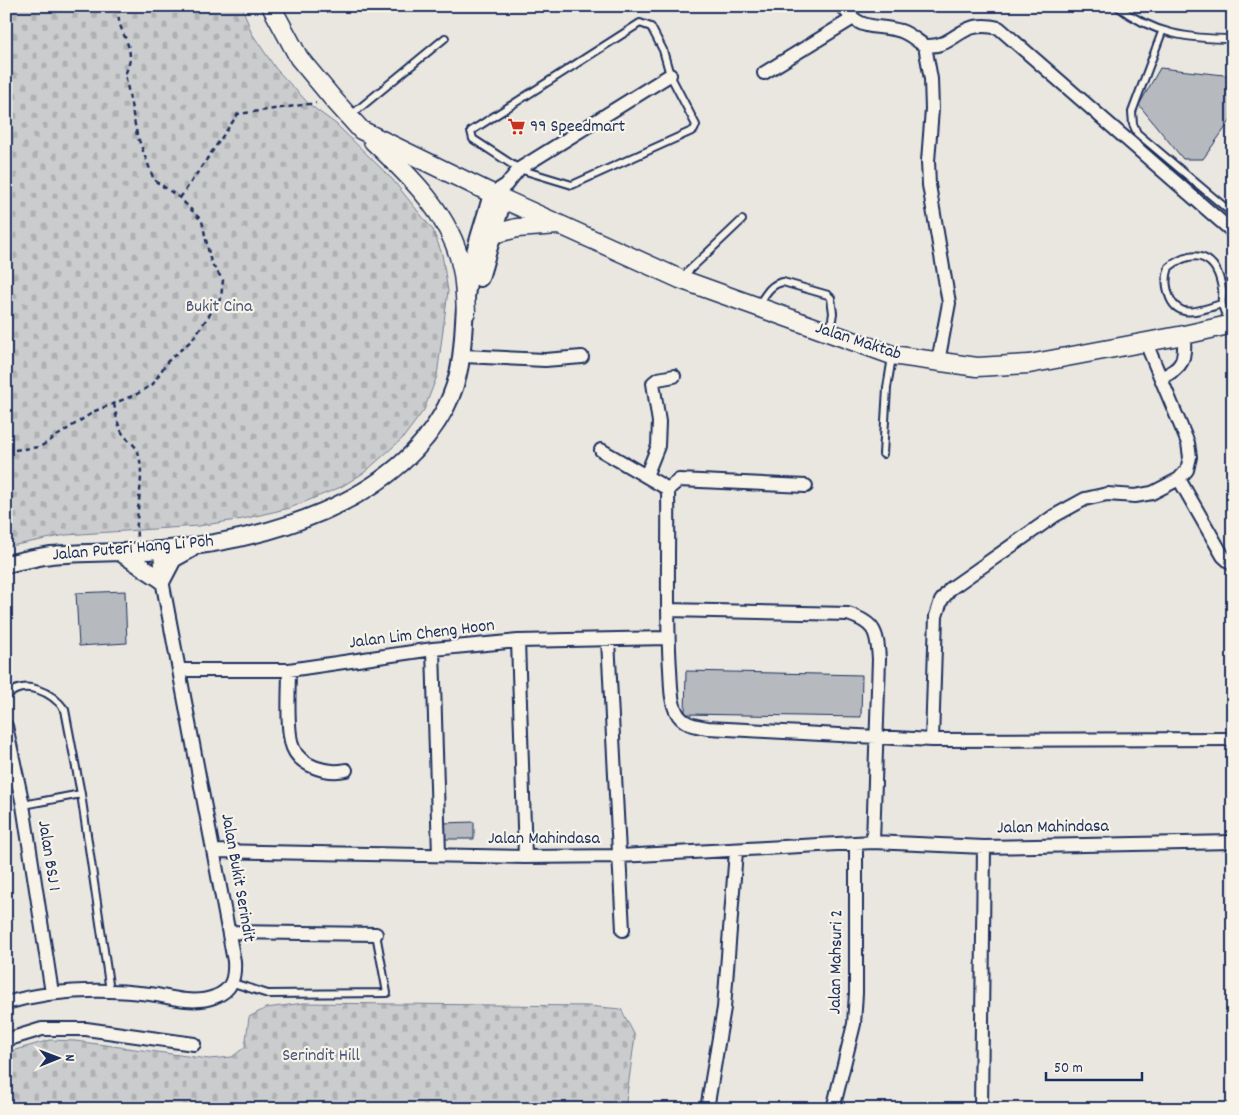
<svg xmlns="http://www.w3.org/2000/svg" width="1239" height="1115" font-family="Dekko,sans-serif">
<style>
.cemetery{fill:url(#cemetery-stones);stroke:#737e96}
.building{fill:#b6babf;stroke:#1b2f5e}
.lines{fill:none;stroke-linecap:round;stroke-linejoin:round}
.service-casing{stroke:#1b2f5e;stroke-width:10}
.minor-casing{stroke:#1b2f5e;stroke-width:16}
.tertiary-casing{stroke:#1b2f5e;stroke-width:20}
.secondary-casing{stroke:#1b2f5e;stroke-width:21}
.path{stroke:#1b2f5e;stroke-width:2.5;stroke-dasharray:5 4;stroke-linecap:butt}
.service{stroke:#f7f3e8;stroke-width:6}
.minor{stroke:#f7f3e8;stroke-width:12}
.tertiary{stroke:#f7f3e8;stroke-width:16}
.secondary{stroke:#f7f3e8;stroke-width:18}
.labels{text-anchor:middle;dominant-baseline:central;stroke-width:4.5;stroke-linejoin:round;paint-order:stroke}
.poi-label{font-size:18px;fill:#1b2f5e;stroke:#f7f3e8;text-anchor:start}
.park-label{font-size:18px;fill:#47567a;stroke:#f7f3e8}
.street-label{font-size:18px;fill:#1b2f5e;stroke:#f7f3e8}
</style>
<defs>
<pattern id="cemetery-stones" width="16" height="16" patternUnits="userSpaceOnUse" patternTransform="scale(1.25)"><rect width="16" height="16" fill="#cbcccd"/><path d="M2 7V4a2 2 0 0 1 4 0v3zM10 15v-3a2 2 0 0 1 4 0v3z" fill="#aeb0b2"/></pattern>
</defs>
<rect width="100%" height="100%" fill="#eae7e0"/>
<filter id="ink" filterUnits="userSpaceOnUse"><feTurbulence type="fractalNoise" baseFrequency=".02" numOctaves="2"/><feDisplacementMap in="SourceGraphic" scale="10" xChannelSelector="R" yChannelSelector="G"/><feConvolveMatrix kernelMatrix="1 2 1 2 8 2 1 2 1" color-interpolation-filters="sRGB"/></filter>
<g filter="url(#ink)">
<path class="cemetery" d="M 6,6 L 242,6 L 251,32 L 276,69 L 310,105 L 336,124 L 392,179 L 433,230 L 442,254 L 448,291 L 437,376 L 424,410 L 403,438 L 365,472 L 341,487 L 290,508 L 243,519 L 198,526 L 66,535 L 6,547 Z
M 304,1003 L 587,1006 L 621,1009 L 635,1036 L 625,1109 L 6,1109 L 8,1052 L 50,1040 L 75,1041 L 209,1059 L 232,1057 L 245,1047 L 249,1017 L 266,1008 Z"/>
<path class="building" d="M 1160,68 L 1233,76 L 1233,117 L 1203,159 L 1183,159 L 1139,105 Z
M 125,591 L 127,643 L 79,646 L 76,593 Z
M 686,671 L 862,675 L 861,717 L 685,714 Z
M 474,822 L 474,839 L 443,839 L 442,823 Z"/>
<g class="lines">
<defs>
<path id="service" d="M 1117,6 C 1153,34 1188,39 1233,39
M 640,23 L 651,27 L 663,50 L 670,75 L 696,125 L 694,130 L 572,185 L 519,169 L 473,139 L 471,131 Z
M 1162,32 L 1132,112 L 1133,124 L 1137,133 L 1233,214
M 350,116 L 445,38
M 681,278 L 742,220
M 1222,304 C 1203,309 1180,321 1170,298 C 1166,287 1165,279 1169,267 C 1196,247 1217,256 1222,289 C 1223,294 1221,300 1222,305 C 1224,311 1227,318 1229,324
M 758,306 C 765,295 770,284 783,282 L 828,295 L 831,298 L 833,313 L 830,333
M 883,454 L 887,388 L 892,357
M 6,697 C 24,677 53,693 65,710 L 81,794 L 110,991
M 23,805 L 81,794
M 233,983 L 268,994 L 387,993 L 376,934"/>
<path id="minor" d="M 842,6 C 862,33 873,23 901,31 C 910,34 917,41 925,46 C 957,48 958,18 999,28 L 1233,232
M 925,46 L 931,79 L 932,109 L 928,161 L 929,185 L 949,303 L 938,362
M 764,73 L 852,19
M 492,194 L 506,185 L 519,169 L 670,75
M 463,356 L 545,360 L 582,357
M 1161,378 C 1184,367 1185,360 1184,335
M 601,450 L 668,489
M 646,476 L 658,446 L 659,422 L 653,383 L 658,379 L 674,376
M 1179,479 L 1223,556 L 1233,565
M 806,486 L 679,480 L 668,489 C 669,549 666,609 670,669 C 671,682 670,699 676,711 C 682,724 694,726 708,728 L 932,740 L 1233,739
M 668,610 L 848,614 C 875,623 877,631 879,659 L 873,842
M 608,640 L 623,930
M 518,641 L 525,857
M 433,649 L 439,855
M 180,670 L 289,670 L 433,649 L 518,641 L 668,638
M 289,670 C 289,689 286,731 293,748 C 301,767 328,774 346,770
M 6,726 L 23,805 L 52,993
M 932,740 L 936,616 L 941,601 L 950,589 L 1054,516 L 1085,499 L 1107,494 L 1135,496 L 1152,493 L 1179,479 L 1187,470 L 1190,457 L 1188,443 L 1146,343
M 215,851 L 525,857 L 620,856 L 873,842 L 984,847 L 1233,842
M 229,932 L 376,934
M 6,1003 C 54,989 101,988 150,994 C 172,997 193,1005 214,997 C 232,991 235,978 234,961 L 162,580 L 160,550
M 6,1040 L 42,1029 L 86,1029 L 194,1044
M 707,1109 L 724,1008 L 736,851
M 833,1109 L 854,1024 L 856,993 L 856,843
M 981,1109 L 984,847"/>
<path id="tertiary" d="M 480,278 L 503,199
M 121,553 L 162,580 L 173,559 L 191,549
M 6,564 C 21,561 36,557 51,555 C 87,552 124,553 160,550 C 262,541 395,505 446,407 C 467,366 461,331 467,289 C 471,258 484,224 492,194"/>
<path id="secondary" d="M 271,6 L 299,58 L 334,100 L 361,130 L 503,199 L 680,279 L 892,355 L 977,367 L 1029,364 L 1184,335 L 1233,324
M 373,141 C 410,176 452,216 462,269 C 465,283 465,298 466,312
M 494,234 L 517,228 L 558,225"/>
</defs>
<use href="#service" class="service-casing"/>
<use href="#minor" class="minor-casing"/>
<use href="#tertiary" class="tertiary-casing"/>
<use href="#secondary" class="secondary-casing"/>
<path class="path" d="M 180,198 L 238,114 L 316,103
M 114,404 C 116,413 117,425 123,434 C 129,442 136,444 139,455 C 145,482 135,510 137,538
M 6,451 L 40,447 L 95,411 L 137,394 L 153,384 L 167,362 L 192,340 L 221,298 L 223,280 L 211,263 L 202,221 L 180,198 L 154,180 L 137,135 L 125,74 C 141,44 112,32 120,6"/>
<use href="#service" class="service"/>
<use href="#minor" class="minor"/>
<use href="#tertiary" class="tertiary"/>
<use href="#secondary" class="secondary"/>
</g>
</g>
<defs>
<symbol id="supermarket-bare" viewBox="-9 -9 18 18"><path d="M-6-5.5h2.5l.6 2H6L4.5 2H-2.5L-4.4-4H-6ZM-1.5 3.2a1.3 1.3 0 1 0 .1 0ZM3 3.2a1.3 1.3 0 1 0 .1 0Z" fill="#c8321e" stroke="#f7f3e8" stroke-width="2.5" paint-order="stroke"/></symbol>
</defs>
<g fill-rule="evenodd">
<use href="#supermarket-bare" x="504" y="114" width="25" height="25"/>
</g>
<g class="labels">
<g class="poi-label">
<text x="530" y="127">99 Speedmart</text>
</g>
<g class="park-label">
<text x="219" y="307">Bukit Cina</text>
<text x="321" y="1056">Serindit Hill</text>
</g>
<g class="street-label">
<text transform="translate(858 342) rotate(18)">Jalan Maktab</text>
<text transform="translate(133 549) rotate(-5)">Jalan Puteri Hang Li Poh</text>
<text transform="translate(422 635) rotate(-7)">Jalan Lim Cheng Hoon</text>
<text transform="translate(1053 828) rotate(-1)">Jalan Mahindasa</text>
<text x="544" y="839">Jalan Mahindasa</text>
<text transform="translate(48 856) rotate(81)">Jalan BSJ 1</text>
<text transform="translate(237 878) rotate(80)">Jalan Bukit Serindit</text>
<text transform="translate(837 962) rotate(-89)">Jalan Mahsuri 2</text>
</g>
</g>
<rect width="1239" height="1115" fill="none" stroke="#f7f3e8" stroke-width="25"/>
<rect x="12" y="12" width="1214" height="1090" fill="none" stroke="#1b2f5e" stroke-width="2" filter="url(#ink)"/>
<g transform="translate(58 1058) rotate(89)" stroke="#f7f3e8" stroke-width="4" paint-order="stroke">
<path d="M0-4L9 19L0 12L-9 19Z" fill="#1b2f5e"/>
<text y="-8" font-size="14" font-weight="bold" text-anchor="middle" fill="#1b2f5e">N</text>
</g>
<path d="M1046 1072v8h96v-8" fill="none" stroke="#1b2f5e" stroke-width="2.5"/>
<text x="1054" y="1072" font-size="15" fill="#1b2f5e" stroke="#f7f3e8" stroke-width="4" paint-order="stroke">50 m</text>
</svg>
